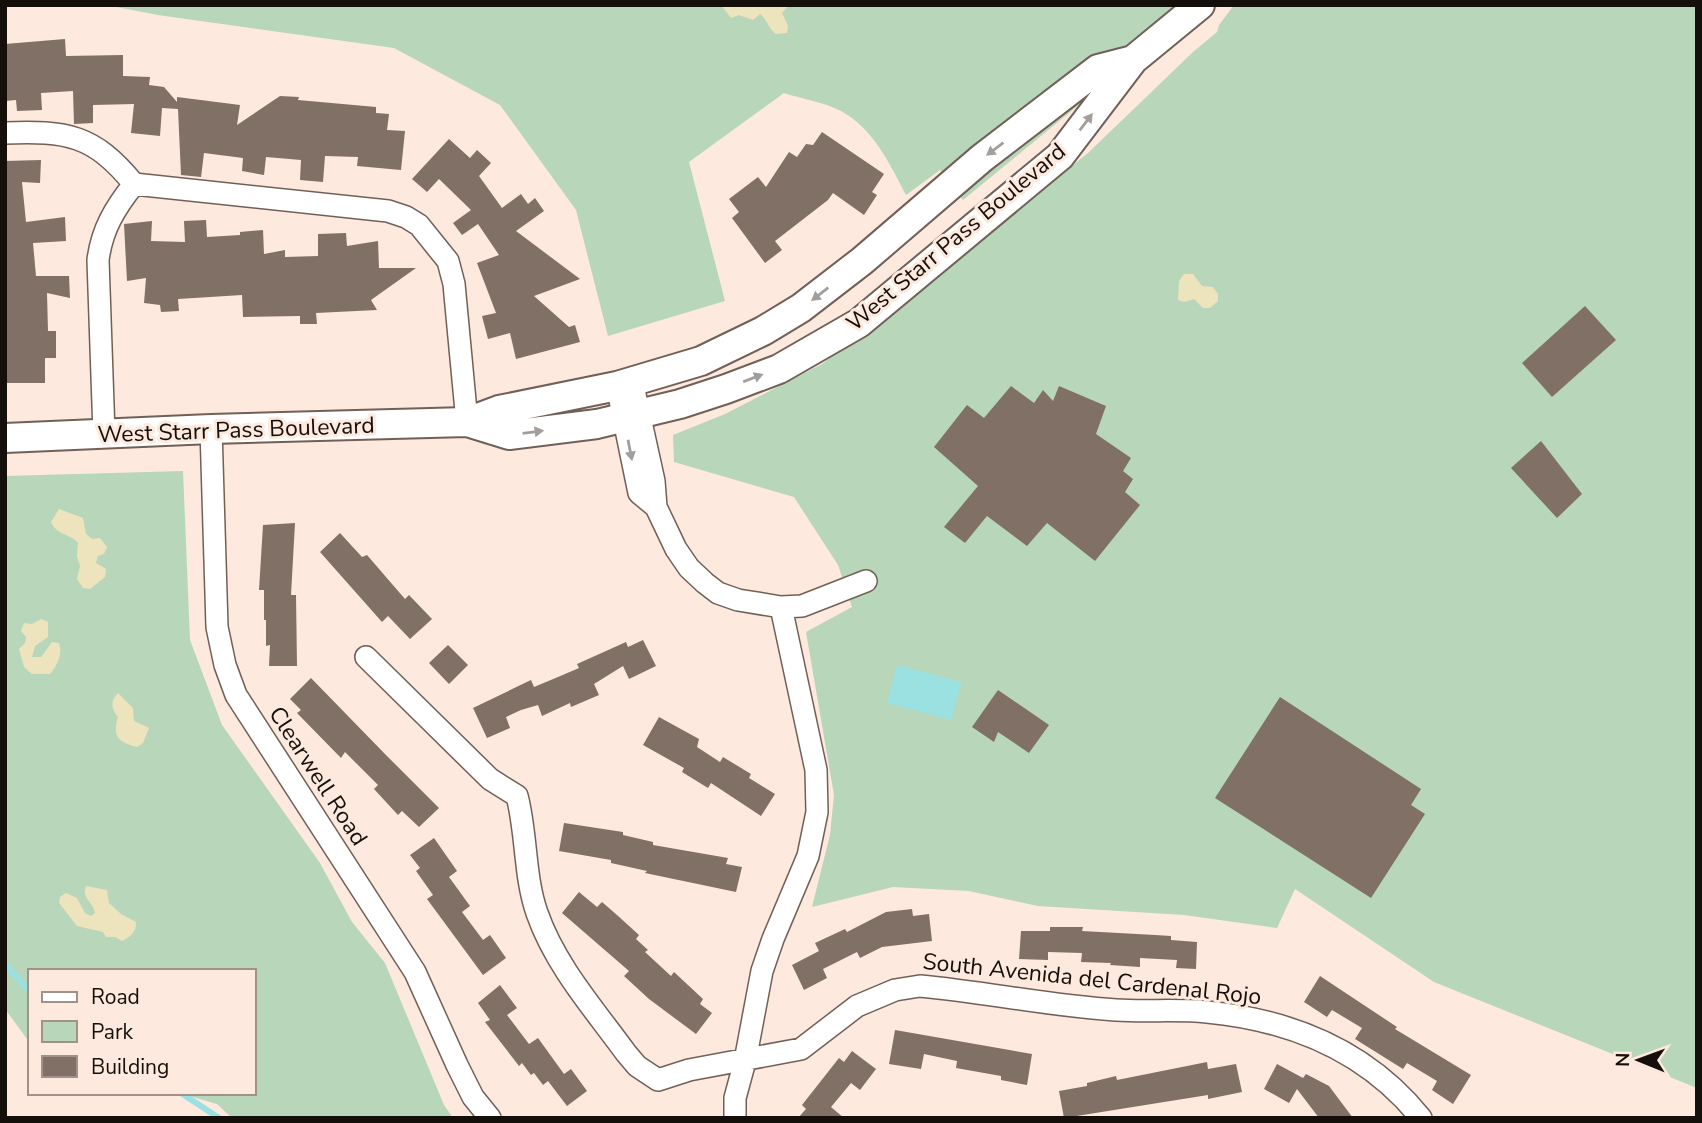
<svg xmlns="http://www.w3.org/2000/svg" width="1702" height="1123" font-family="'Nunito Sans',sans-serif">
<style>
.green{fill:#b8d6b9}
.sand{fill:#ede4be}
.water{fill:#9ce1e2}
.lines{fill:none;stroke-linecap:round;stroke-linejoin:round}
.stream{stroke:#9ce1e2;stroke-width:6}
.building{fill:#817065}
.street-casing{stroke:#716057;stroke-width:24}
.secondary-casing{stroke:#716057;stroke-width:32}
.street{stroke:#fff;stroke-width:21}
.secondary{stroke:#fff;stroke-width:28}
.oneway{fill:#a19f9d}
.labels{text-anchor:middle;dominant-baseline:central;stroke-width:6;stroke-linejoin:round;paint-order:stroke}
.street-label{font-size:23px;fill:#150f0b;stroke:#fde9dd}
</style>
<rect width="100%" height="100%" fill="#fde9dd"/>
<path class="green" d="M 106,5 L 1200,5 L 963,200 L 940,170 L 906,195 C 890,164 873,128 841,111 C 824,102 802,99 784,93 L 689,162 L 725,301 L 608,336 L 576,210 L 500,105 L 394,48 L 158,15 Z
M 1234,5 L 1697,5 L 1697,1088 L 1434,982 L 1295,889 L 1277,928 L 1184,915 L 1038,906 L 969,891 L 893,887 L 812,907 L 830,835 L 834,795 L 806,632 L 852,607 L 838,565 L 794,497 L 674,462 L 673,435 L 725,414 L 822,364 L 897,307 L 1088,153 L 1193,52 L 1217,32 L 1219,25 Z
M 183,471 L 190,640 L 222,725 L 320,863 L 352,922 L 385,963 L 444,1105 L 453,1118 L 232,1118 L 217,1104 L 179,1093 L 254,1093 L 254,971 L 30,971 L 30,1043 L 5,1009 L 5,476 Z"/>
<path class="sand" d="M 721,5 L 789,5 L 782,13 L 788,26 L 787,33 L 776,34 C 768,28 768,20 760,14 L 753,20 L 739,15 L 731,18 Z
M 1184,274 L 1193,274 L 1202,286 L 1213,287 L 1218,294 L 1218,301 L 1210,308 L 1203,308 L 1194,299 L 1184,302 L 1178,300 L 1179,281 Z
M 59,509 L 83,518 L 86,534 L 92,539 L 100,538 L 107,547 L 104,554 L 98,556 L 96,563 L 106,569 L 105,577 L 90,589 L 83,588 L 77,579 L 80,566 L 77,557 L 78,543 C 70,533 57,536 51,522 Z
M 41,619 L 48,622 L 48,637 L 35,646 L 32,657 L 41,657 L 52,642 L 59,643 C 63,655 57,665 50,674 L 32,674 L 24,667 L 19,649 L 25,643 L 26,637 L 21,631 L 24,623 L 32,624 Z
M 118,693 L 133,708 L 134,721 L 149,728 L 143,743 L 137,747 C 118,742 112,736 118,717 C 111,709 110,701 118,693 Z
M 86,886 L 107,890 L 109,903 L 121,914 L 136,922 C 136,933 131,936 122,941 L 115,937 L 106,937 L 103,932 L 77,926 L 59,903 L 60,897 L 66,893 L 77,898 L 85,913 L 91,916 L 95,913 C 93,901 81,899 86,886 Z"/>
<path class="water" d="M 897,665 L 962,682 L 951,720 L 887,703 Z"/>
<g class="lines">
<path class="stream" d="M 5,964 L 30,992
M 181,1093 L 219,1118"/>
</g>
<path class="building" d="M 65,39 L 66,56 L 123,55 L 123,76 L 150,77 L 149,85 L 164,87 L 177,102 L 177,97 L 240,105 L 237,125 L 280,96 L 299,97 L 298,100 L 376,107 L 376,113 L 389,114 L 387,130 L 405,131 L 401,170 L 357,166 L 358,157 L 325,156 L 323,182 L 300,180 L 301,160 L 266,157 L 264,175 L 242,171 L 243,158 L 204,153 L 201,177 L 181,175 L 178,109 L 162,108 L 160,136 L 131,133 L 134,104 L 93,105 L 93,123 L 74,124 L 73,91 L 41,93 L 42,110 L 17,111 L 16,100 L 5,101 L 5,44 Z
M 822,132 L 884,174 L 872,192 L 877,195 L 864,215 L 833,193 L 828,200 L 775,241 L 782,250 L 765,263 L 732,218 L 739,212 L 729,199 L 758,177 L 766,187 L 789,152 L 797,157 L 806,144 L 813,145 Z
M 449,139 L 470,158 L 477,150 L 491,163 L 479,176 L 502,208 L 521,194 L 528,204 L 535,198 L 544,211 L 516,231 L 580,279 L 534,296 L 569,327 L 575,325 L 580,342 L 516,359 L 510,333 L 488,339 L 482,316 L 496,313 L 477,263 L 499,255 L 478,224 L 462,235 L 453,223 L 471,210 L 439,179 L 427,192 L 412,179 Z
M 41,160 L 40,183 L 22,182 L 26,222 L 65,217 L 66,241 L 33,243 L 36,276 L 69,276 L 70,298 L 47,293 L 48,331 L 56,331 L 56,358 L 45,358 L 45,383 L 5,383 L 5,161 Z
M 206,220 L 207,237 L 240,235 L 240,232 L 263,230 L 264,254 L 285,250 L 285,257 L 318,256 L 318,234 L 346,233 L 347,246 L 378,241 L 379,268 L 416,268 L 371,300 L 377,310 L 316,313 L 317,324 L 300,324 L 300,316 L 243,317 L 242,295 L 178,299 L 179,311 L 161,312 L 160,305 L 144,303 L 146,278 L 127,281 L 124,224 L 152,221 L 151,241 L 185,242 L 184,221 Z
M 1585,306 L 1616,340 L 1552,397 L 1522,363 Z
M 1011,386 L 1034,403 L 1043,390 L 1053,401 L 1059,386 L 1106,406 L 1096,434 L 1131,458 L 1123,471 L 1133,479 L 1125,492 L 1140,505 L 1095,561 L 1047,523 L 1027,546 L 987,516 L 965,543 L 944,527 L 978,486 L 934,447 L 967,405 L 984,418 Z
M 1541,441 L 1582,494 L 1557,518 L 1511,468 Z
M 295,523 L 291,595 L 296,595 L 297,666 L 269,666 L 270,645 L 266,646 L 266,620 L 264,620 L 264,590 L 259,590 L 263,525 Z
M 340,533 L 362,557 L 367,555 L 405,599 L 409,595 L 432,619 L 410,639 L 388,616 L 382,622 L 320,552 Z
M 643,640 L 656,666 L 629,679 L 623,666 L 594,684 L 599,695 L 571,707 L 570,703 L 542,716 L 538,705 L 521,710 L 506,717 L 510,728 L 487,738 L 473,708 L 531,680 L 534,687 L 558,677 L 579,668 L 577,664 L 626,642 L 628,647 Z
M 448,645 L 468,665 L 449,684 L 429,663 Z
M 311,678 L 383,752 L 382,753 L 383,752 L 439,808 L 419,827 L 402,811 L 398,815 L 374,789 L 378,785 L 345,752 L 341,758 L 297,713 L 301,710 L 290,699 Z
M 998,690 L 1049,725 L 1029,753 L 998,732 L 994,742 L 972,727 Z
M 1280,697 L 1421,789 L 1411,805 L 1425,814 L 1371,898 L 1215,798 Z
M 659,717 L 699,739 L 697,747 L 720,762 L 723,757 L 751,774 L 749,778 L 775,794 L 761,816 L 711,783 L 708,788 L 682,772 L 684,768 L 643,745 Z
M 564,823 L 623,832 L 623,835 L 653,842 L 653,845 L 728,858 L 726,864 L 742,867 L 736,892 L 645,873 L 647,871 L 611,863 L 611,860 L 559,851 Z
M 434,838 L 457,871 L 449,877 L 470,906 L 462,912 L 483,940 L 490,935 L 506,958 L 483,975 L 427,899 L 433,895 L 416,871 L 420,868 L 410,855 Z
M 579,892 L 597,907 L 602,902 L 617,915 L 639,935 L 636,939 L 648,950 L 645,952 L 671,976 L 674,972 L 703,999 L 700,1004 L 712,1013 L 696,1034 L 649,999 L 624,976 L 629,971 L 562,913 Z
M 912,909 L 913,916 L 929,914 L 932,941 L 882,947 L 860,958 L 857,952 L 823,969 L 827,978 L 804,990 L 792,965 L 819,951 L 815,943 L 845,929 L 847,932 L 886,912 Z
M 1050,927 L 1083,927 L 1082,931 L 1155,935 L 1171,936 L 1171,940 L 1197,942 L 1196,969 L 1176,968 L 1177,960 L 1140,958 L 1140,967 L 1110,965 L 1111,963 L 1081,962 L 1082,953 L 1048,952 L 1048,960 L 1019,959 L 1021,931 L 1050,931 Z
M 1320,976 L 1397,1027 L 1395,1029 L 1471,1075 L 1453,1104 L 1432,1090 L 1437,1081 L 1407,1063 L 1403,1069 L 1355,1039 L 1362,1028 L 1332,1010 L 1327,1017 L 1304,1002 Z
M 500,985 L 517,1008 L 507,1015 L 529,1044 L 538,1038 L 564,1074 L 571,1069 L 587,1091 L 567,1106 L 548,1081 L 543,1085 L 534,1073 L 531,1075 L 522,1063 L 519,1066 L 485,1022 L 490,1020 L 478,1003 Z
M 895,1030 L 1032,1054 L 1027,1085 L 1001,1080 L 1001,1076 L 956,1068 L 957,1061 L 924,1054 L 921,1069 L 889,1064 Z
M 852,1051 L 876,1069 L 860,1090 L 851,1083 L 831,1107 L 844,1118 L 798,1118 L 806,1109 L 802,1105 L 839,1058 L 844,1062 Z
M 1207,1062 L 1208,1069 L 1236,1064 L 1242,1092 L 1208,1099 L 1208,1095 L 1064,1118 L 1059,1091 L 1087,1086 L 1087,1083 L 1116,1076 L 1117,1080 Z
M 1277,1064 L 1303,1078 L 1306,1074 L 1329,1086 L 1353,1118 L 1319,1118 L 1297,1089 L 1289,1103 L 1264,1089 Z"/>
<g class="lines">
<defs>
<path id="street" d="M 5,133 C 67,131 93,134 134,184
M 632,381 L 654,481 L 656,507 L 676,549 L 689,568 L 705,583 L 718,593 L 738,600 L 781,607 L 802,606 L 866,581
M 617,386 L 639,493 L 656,507
M 211,429 L 217,627 L 225,665 L 236,695 L 415,972 L 457,1065 L 473,1097 L 490,1118
M 104,434 L 98,260 C 102,229 115,208 134,184 L 388,211 L 406,217 L 419,225 L 448,261 L 454,284 L 467,422
M 366,657 L 490,779 L 517,796 C 527,834 524,876 537,913 C 555,965 594,1009 626,1053 L 637,1066 L 658,1080 L 689,1070 L 801,1049 L 857,1006 L 895,990 L 920,986 C 985,992 1051,1006 1116,1010 C 1146,1012 1177,1009 1207,1012 C 1291,1020 1367,1051 1421,1118
M 735,1118 L 735,1098 L 745,1061 L 762,971 L 773,939 L 808,856 L 817,812 L 816,770 L 781,607"/>
<path id="secondary" d="M 467,422 L 499,410 L 617,386 L 701,361 L 763,331 L 801,308 L 862,261 L 982,158 L 1098,69 L 1133,60
M 5,438 L 211,429 L 467,422 L 509,435 L 597,424 L 680,404 L 726,389 L 779,369 L 859,323 L 1060,156 L 1133,60 L 1200,5"/>
</defs>
<use href="#street" class="street-casing"/>
<use href="#secondary" class="secondary-casing"/>
<use href="#street" class="street"/>
<use href="#secondary" class="secondary"/>
</g>
<defs><path id="oneway-solid" d="M-6-.8H1V-3.2L6.5 0L1 3.2V.8H-6Z" transform="scale(1.75)"/></defs>
<g class="oneway">
<use href="#oneway-solid" transform="translate(1086 122) rotate(-53)"/>
<use href="#oneway-solid" transform="translate(995 149) rotate(143)"/>
<use href="#oneway-solid" transform="translate(820 294) rotate(142)"/>
<use href="#oneway-solid" transform="translate(753 378) rotate(-21)"/>
<use href="#oneway-solid" transform="translate(533 432) rotate(-7)"/>
<use href="#oneway-solid" transform="translate(630 450) rotate(79)"/>
</g>
<g class="labels">
<g class="street-label">
<text transform="translate(956 237) rotate(-40)">West Starr Pass Boulevard</text>
<text transform="translate(236 430) rotate(-2)">West Starr Pass Boulevard</text>
<text transform="translate(318 776) rotate(57)">Clearwell Road</text>
<text transform="translate(1092 979) rotate(6)">South Avenida del Cardenal Rojo</text>
</g>
</g>
<rect width="1702" height="1123" fill="none" stroke="#150f0b" stroke-width="14"/>
<rect x="28" y="969" width="228" height="126" fill="#fde9dd" stroke="#a09289" stroke-width="2"/>
<rect x="42" y="992" width="35" height="10" fill="#ffffff" stroke="#a09289" stroke-width="2"/>
<text x="91" y="1004" font-size="21" fill="#150f0b">Road</text>
<rect x="42" y="1021" width="35" height="21" fill="#b8d6b9" stroke="#a09289" stroke-width="2"/>
<text x="91" y="1039" font-size="21" fill="#150f0b">Park</text>
<rect x="42" y="1056" width="35" height="21" fill="#817065" stroke="#a09289" stroke-width="2"/>
<text x="91" y="1074" font-size="21" fill="#150f0b">Building</text>
<g transform="translate(1639 1060) rotate(271)" stroke="#fde9dd" stroke-width="5" paint-order="stroke">
<path d="M0-5L12 26L0 18L-12 26Z" fill="#150f0b"/>
<text y="-10" font-size="19" font-weight="bold" text-anchor="middle" fill="#150f0b">N</text>
</g>
</svg>
